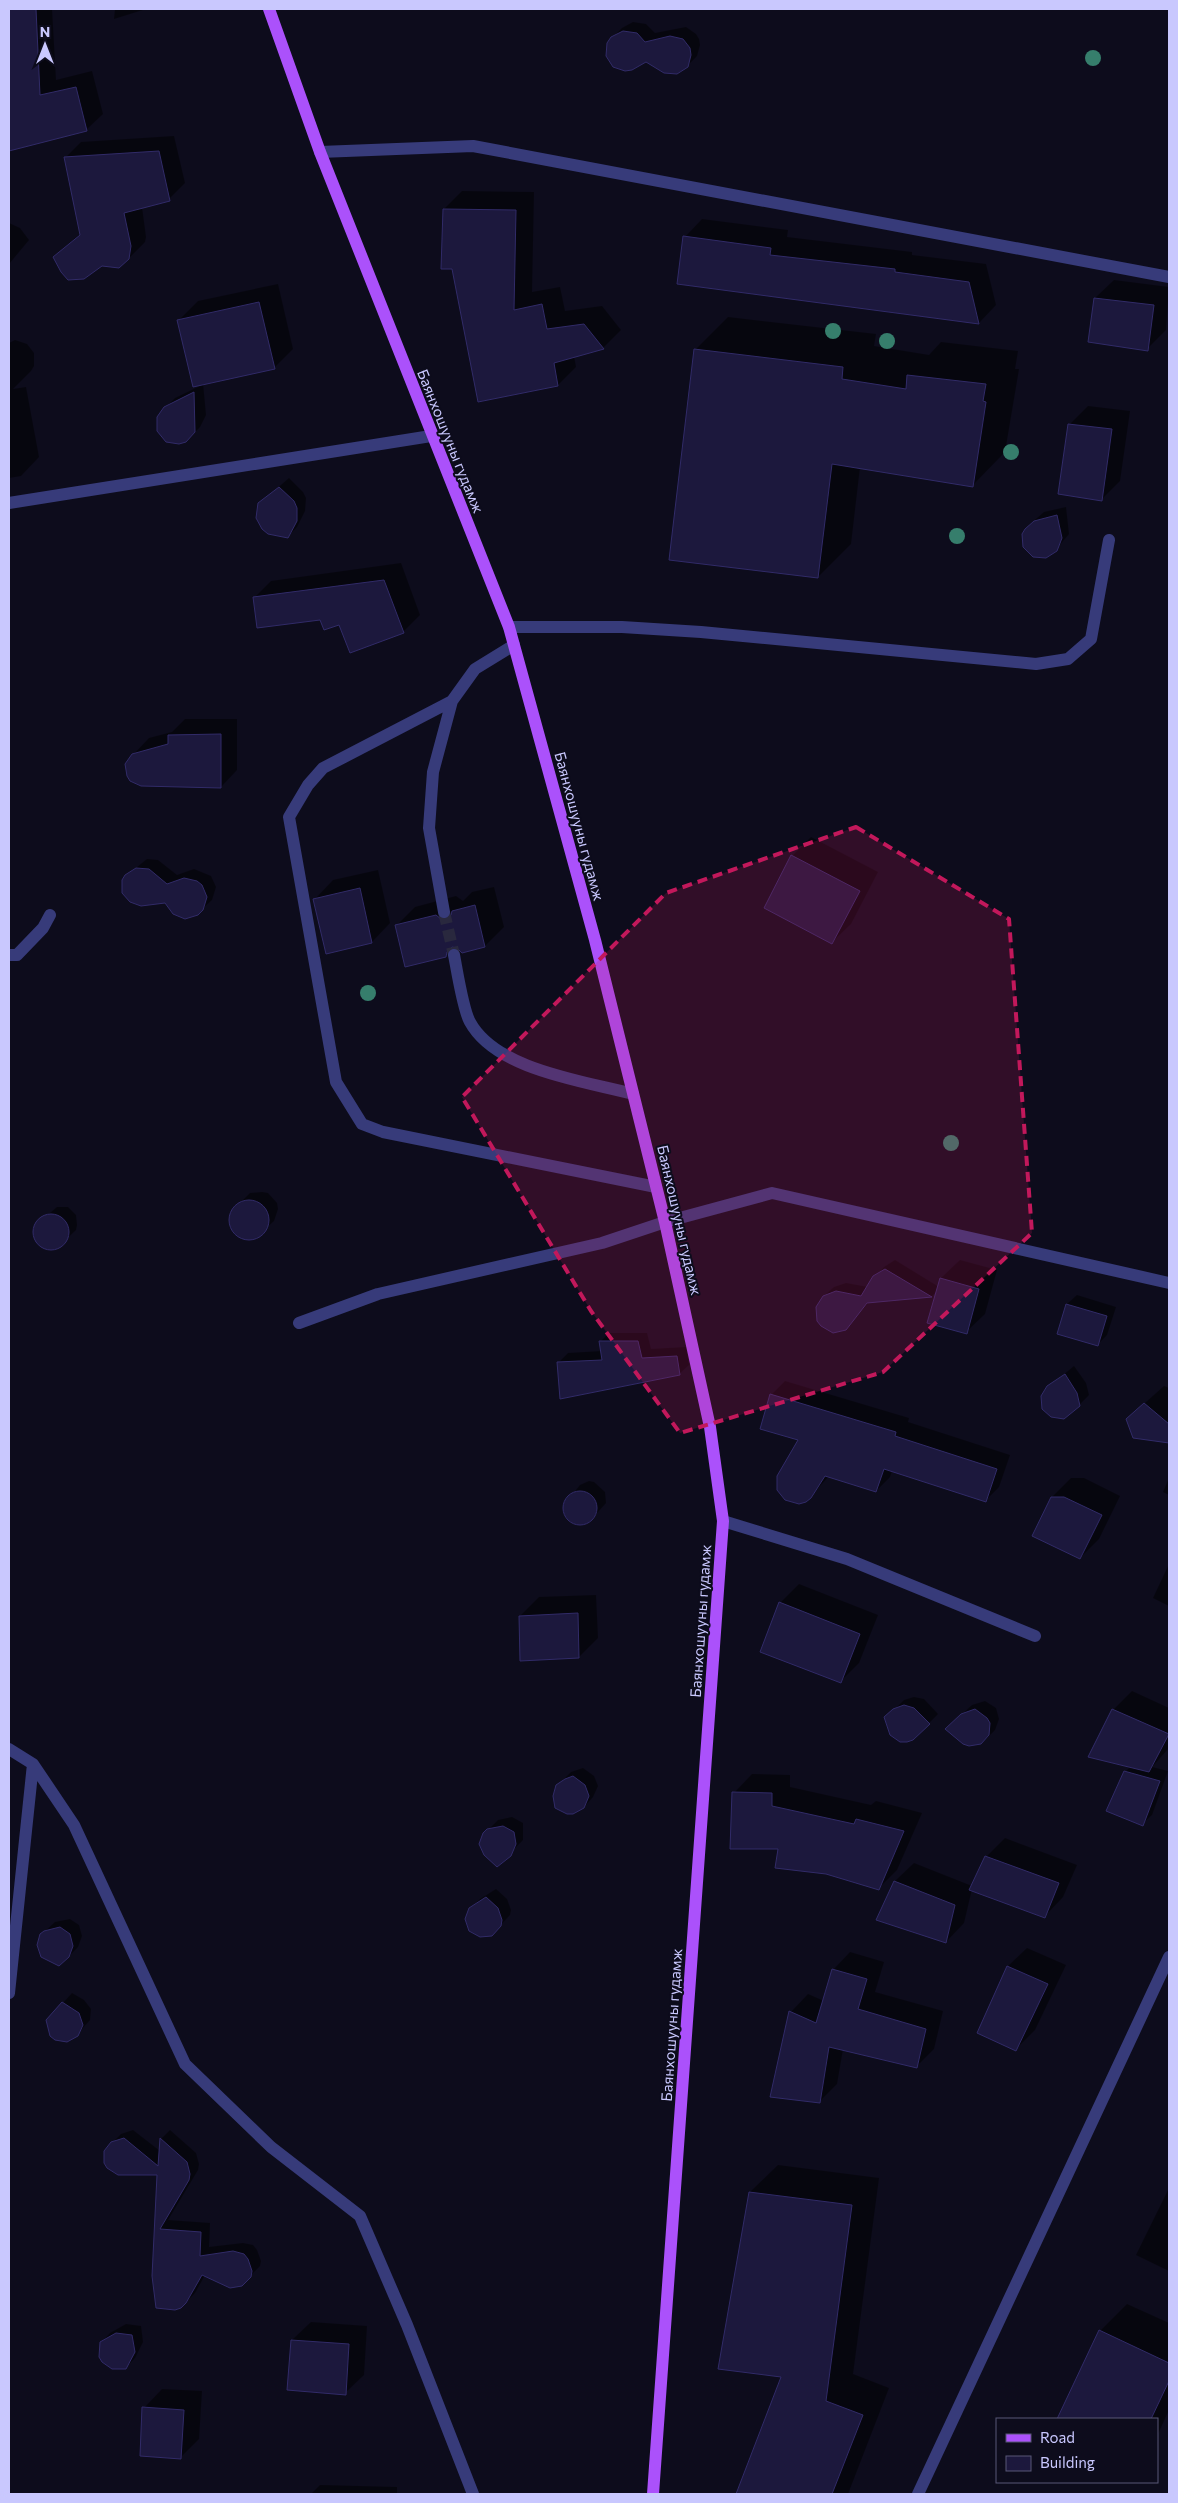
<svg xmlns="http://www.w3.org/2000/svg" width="1178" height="2503" font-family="Commissioner,sans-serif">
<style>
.shadow{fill:#0007}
.building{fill:#1c183d;stroke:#312b68}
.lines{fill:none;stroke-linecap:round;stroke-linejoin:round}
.minor-tunnel{stroke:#29283e;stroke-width:12;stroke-dasharray:12 6;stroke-linecap:butt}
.minor{stroke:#373b7a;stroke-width:12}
.major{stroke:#ab51fb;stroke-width:12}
.tree{fill:#367e6c}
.marked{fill:#c2185b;fill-opacity:0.2;stroke:#c2185b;stroke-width:4;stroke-dasharray:10 6;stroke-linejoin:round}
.labels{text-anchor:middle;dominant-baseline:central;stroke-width:4;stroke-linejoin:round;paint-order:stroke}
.street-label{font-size:15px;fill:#c9c8fe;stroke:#0d0c1c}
</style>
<rect width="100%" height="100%" fill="#0d0c1c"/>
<path class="shadow" d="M 9,9 L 52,9 L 56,80 L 92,71 L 103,114 L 86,130 L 9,150 Z
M 115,9 L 146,9 L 114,19 Z
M 633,22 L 646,24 L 655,33 L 686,27 L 696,34 L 699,39 L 700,45 L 697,56 L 687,66 L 612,38 L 622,28 Z
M 174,136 L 185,183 L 169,199 L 142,207 L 146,237 L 145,242 L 128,259 L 54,257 L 81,233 L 65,158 L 81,142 Z
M 462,191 L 534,192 L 532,292 L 560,287 L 565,311 L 602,306 L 621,330 L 603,348 L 574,356 L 576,367 L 558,385 L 444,209 Z
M 702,219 L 788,230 L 787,237 L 912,252 L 912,255 L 986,264 L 996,305 L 979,323 L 678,283 L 685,237 Z
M 9,223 L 20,228 L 29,240 L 9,264 Z
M 1114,280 L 1169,287 L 1166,330 L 1147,349 L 1095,298 Z
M 278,284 L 293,349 L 274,368 L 203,383 L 206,415 L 200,427 L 190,437 L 165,408 L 175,398 L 202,385 L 179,320 L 198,301 Z
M 728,317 L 876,334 L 874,346 L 929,355 L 941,342 L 1018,351 L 1015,369 L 1019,369 L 1005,452 L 972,486 L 860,467 L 851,544 L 818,577 L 695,350 Z
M 15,340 L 27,344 L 34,353 L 34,366 L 31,371 L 13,389 L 26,387 L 39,457 L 21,476 L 9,478 L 9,343 Z
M 1088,406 L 1130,411 L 1120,481 L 1102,499 L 1070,424 Z
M 289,478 L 303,492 L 306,498 L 305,511 L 297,527 L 288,536 L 259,504 Z
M 1066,507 L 1069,534 L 1052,554 L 1039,558 L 1034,556 L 1024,535 L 1029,525 L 1044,512 Z
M 401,563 L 420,615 L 403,632 L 340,623 L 254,598 L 271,581 Z
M 185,719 L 237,719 L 237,770 L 221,787 L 133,755 L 149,738 L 172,732 Z
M 811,837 L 878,872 L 851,924 L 832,942 L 792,856 Z
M 147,859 L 158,860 L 177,875 L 194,869 L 211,876 L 216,887 L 212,900 L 202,909 L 165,902 L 126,876 Z
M 378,870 L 390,923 L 372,942 L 315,899 L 333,880 Z
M 494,887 L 504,927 L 485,946 L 462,951 L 455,946 L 445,956 L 396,926 L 415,907 L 456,896 L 463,901 L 472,892 Z
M 262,1192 L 268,1193 L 277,1203 L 278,1209 L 274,1221 L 255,1238 L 242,1238 L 237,1235 L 230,1225 L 231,1212 L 250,1193 Z
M 57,1207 L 68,1207 L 76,1215 L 77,1225 L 76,1230 L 58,1247 L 45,1248 L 36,1238 L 36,1225 Z
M 895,1260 L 939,1287 L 941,1278 L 960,1260 L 997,1270 L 985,1314 L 966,1332 L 938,1290 L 932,1296 L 869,1302 L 845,1329 L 824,1296 L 834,1287 L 846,1283 L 868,1287 L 884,1267 Z
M 1077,1295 L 1116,1307 L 1107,1335 L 1098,1344 L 1067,1304 Z
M 609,1333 L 647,1333 L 651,1349 L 686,1347 L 689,1365 L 679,1374 L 559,1362 L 568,1353 L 602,1351 L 600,1342 Z
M 1074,1366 L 1086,1383 L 1089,1395 L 1079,1405 L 1044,1391 Z
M 785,1381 L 909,1418 L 908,1422 L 1010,1455 L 999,1487 L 985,1501 L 892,1471 L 890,1477 L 876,1491 L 829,1476 L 810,1497 L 792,1502 L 781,1495 L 777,1483 L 778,1476 L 800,1439 L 771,1395 Z
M 1164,1386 L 1169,1388 L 1169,1442 L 1134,1437 L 1127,1419 Z
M 1071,1478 L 1084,1478 L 1120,1496 L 1099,1539 L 1080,1558 L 1052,1497 Z
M 1169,1478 L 1169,1495 L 1163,1492 Z
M 589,1481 L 594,1482 L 605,1492 L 606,1503 L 589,1522 L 578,1524 L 570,1522 L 564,1509 L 565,1504 L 580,1485 Z
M 1169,1564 L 1169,1606 L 1153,1598 Z
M 799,1584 L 878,1615 L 859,1663 L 840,1682 L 780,1603 Z
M 596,1595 L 598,1638 L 579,1657 L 520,1616 L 539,1597 Z
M 1132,1691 L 1169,1708 L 1169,1748 L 1152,1767 L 1168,1771 L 1152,1815 L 1142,1824 L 1125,1772 L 1130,1767 L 1113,1710 Z
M 914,1697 L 924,1699 L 938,1714 L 929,1723 L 886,1718 L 904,1700 Z
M 985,1701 L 996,1708 L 999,1719 L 995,1730 L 985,1740 L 975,1745 L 969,1745 L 956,1720 L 972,1705 Z
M 583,1768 L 594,1776 L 598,1786 L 593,1797 L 584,1807 L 561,1782 L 571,1772 Z
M 752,1774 L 790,1775 L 790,1787 L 871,1805 L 876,1801 L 922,1813 L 897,1870 L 878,1889 L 734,1793 Z
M 512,1817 L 523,1823 L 523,1840 L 497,1866 L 488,1830 L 498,1820 Z
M 1005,1838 L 1077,1865 L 1063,1897 L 1045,1916 L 972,1889 L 964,1923 L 946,1942 L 878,1920 L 895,1881 L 914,1863 L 972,1886 L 986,1857 Z
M 496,1889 L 507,1899 L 511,1910 L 510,1915 L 492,1934 L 470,1909 L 480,1899 Z
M 70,1919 L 79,1925 L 82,1936 L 78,1947 L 68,1957 L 41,1935 L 55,1922 Z
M 1027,1948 L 1066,1965 L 1035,2030 L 1016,2049 L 979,2032 L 1008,1966 Z
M 850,1952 L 884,1962 L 875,1992 L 943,2011 L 934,2049 L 917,2066 L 843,2049 L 837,2084 L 820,2101 L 772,2095 L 791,2012 L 808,1994 L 824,2001 L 833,1970 Z
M 72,1993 L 84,2000 L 91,2009 L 90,2020 L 73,2039 L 63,2003 Z
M 133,2130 L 160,2151 L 161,2139 L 170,2130 L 196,2153 L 199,2164 L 198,2170 L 168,2220 L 210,2223 L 209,2247 L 243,2243 L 253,2245 L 257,2250 L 261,2261 L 260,2266 L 242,2284 L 205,2275 L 195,2293 L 185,2303 L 157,2306 L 159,2174 L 112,2143 L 121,2134 Z
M 778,2165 L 879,2178 L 853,2374 L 889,2388 L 848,2494 L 737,2494 L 782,2376 L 750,2192 Z
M 1169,2188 L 1169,2271 L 1136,2255 Z
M 1127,2304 L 1169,2323 L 1169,2410 L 1157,2436 L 1157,2419 L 1058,2419 L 1100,2331 Z
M 311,2322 L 367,2326 L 364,2375 L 345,2393 L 292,2340 Z
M 126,2324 L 141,2326 L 143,2342 L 135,2358 L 125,2368 L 101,2343 L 110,2333 Z
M 162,2389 L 202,2391 L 199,2439 L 180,2458 L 144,2408 Z
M 320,2485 L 397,2487 L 397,2494 L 311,2494 Z"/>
<path class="building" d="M 9,9 L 36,9 L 40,95 L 76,87 L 87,131 L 9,151 Z
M 623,31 L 637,33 L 645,42 L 670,36 L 683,39 L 690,48 L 691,55 L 688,67 L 677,74 L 664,73 L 646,62 L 632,70 L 625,71 L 613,67 L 606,56 L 607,43 L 611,37 Z
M 159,151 L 170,201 L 124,213 L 131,246 L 129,259 L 119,268 L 102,266 L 84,279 L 68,280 L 61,272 L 53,257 L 80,235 L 64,157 Z
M 443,209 L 516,210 L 514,310 L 542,304 L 547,329 L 584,324 L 604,349 L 554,363 L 558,386 L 478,402 L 452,269 L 441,269 Z
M 683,236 L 771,248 L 770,255 L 895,269 L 895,272 L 969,282 L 979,324 L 677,284 Z
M 1094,298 L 1154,305 L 1148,351 L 1088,342 Z
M 259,302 L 275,369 L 193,387 L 177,320 Z
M 694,349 L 843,367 L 842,379 L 906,389 L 907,375 L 986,384 L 983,401 L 986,402 L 973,487 L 832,464 L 818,578 L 669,560 Z
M 194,392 L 195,432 L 186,442 L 179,444 L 166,442 L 157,431 L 157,417 L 164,407 Z
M 1068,424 L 1112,429 L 1102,501 L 1058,494 Z
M 279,487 L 294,501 L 297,508 L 297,521 L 288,538 L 268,534 L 262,529 L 256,518 L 258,503 Z
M 1057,515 L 1062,538 L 1057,551 L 1046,558 L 1033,557 L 1023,547 L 1022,534 L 1025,529 L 1034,521 Z
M 384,580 L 404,633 L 350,653 L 339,625 L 324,630 L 320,620 L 257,628 L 253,597 Z
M 221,734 L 221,788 L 141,786 L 130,781 L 127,776 L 125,764 L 132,754 L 168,744 L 168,735 Z
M 791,855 L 860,891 L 832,944 L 764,908 Z
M 136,868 L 149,869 L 167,884 L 184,878 L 197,881 L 202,885 L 207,897 L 203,910 L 198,915 L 185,919 L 173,914 L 165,903 L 141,906 L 130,902 L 122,893 L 122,880 L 125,875 Z
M 360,888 L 372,943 L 326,954 L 313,899 Z
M 475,905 L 485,947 L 462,953 L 457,948 L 452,947 L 447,952 L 446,957 L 405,967 L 395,925 L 436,915 L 441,919 L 446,920 L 451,915 L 452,911 Z
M229 1220a20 20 0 1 1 40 0a20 20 0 1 1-40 0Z
M33 1232a18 18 0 1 1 36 0a18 18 0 1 1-36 0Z
M 885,1269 L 932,1297 L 867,1303 L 846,1330 L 833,1333 L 821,1326 L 817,1321 L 816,1307 L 823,1296 L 836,1291 L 861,1296 L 873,1276 Z
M 940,1278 L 979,1289 L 967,1334 L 927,1323 Z
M 1066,1304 L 1107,1316 L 1098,1346 L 1057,1334 Z
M 599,1341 L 638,1341 L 642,1358 L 677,1356 L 680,1375 L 560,1399 L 557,1362 L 602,1360 Z
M 1065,1374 L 1077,1393 L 1080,1406 L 1064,1419 L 1051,1417 L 1042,1409 L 1041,1396 L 1047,1386 Z
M 770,1394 L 896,1432 L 895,1436 L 997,1469 L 986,1502 L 884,1469 L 876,1492 L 825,1476 L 811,1498 L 806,1502 L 799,1504 L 785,1500 L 777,1490 L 777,1476 L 798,1440 L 760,1429 Z
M 1144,1403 L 1169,1424 L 1169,1443 L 1133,1438 L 1126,1419 Z
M563 1508a17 17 0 1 1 34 0a17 17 0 1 1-34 0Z
M 1051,1497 L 1064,1497 L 1102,1515 L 1080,1559 L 1032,1536 Z
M 779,1602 L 860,1634 L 841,1683 L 760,1652 Z
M 578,1613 L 579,1658 L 520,1661 L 519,1616 Z
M 904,1705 L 914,1708 L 930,1724 L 913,1740 L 907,1742 L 900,1742 L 890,1735 L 884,1717 L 893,1709 Z
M 975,1709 L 987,1718 L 990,1723 L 989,1735 L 981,1744 L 969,1746 L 963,1744 L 945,1729 L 961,1714 Z
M 1112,1709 L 1169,1734 L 1149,1772 L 1088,1757 Z
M 1124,1771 L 1160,1781 L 1143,1826 L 1106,1811 Z
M 573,1776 L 585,1785 L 589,1796 L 584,1808 L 573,1814 L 567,1814 L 555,1808 L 553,1796 L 556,1785 L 565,1779 Z
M 732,1792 L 772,1793 L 772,1806 L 854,1824 L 856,1819 L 904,1831 L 879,1890 L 826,1874 L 775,1868 L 778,1849 L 730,1849 Z
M 503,1826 L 514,1832 L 516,1844 L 511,1856 L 497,1867 L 484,1855 L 479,1844 L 483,1833 L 487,1829 Z
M 985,1856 L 1059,1883 L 1045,1918 L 969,1890 Z
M 894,1881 L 955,1905 L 946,1943 L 876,1920 Z
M 486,1897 L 498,1908 L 502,1920 L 501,1926 L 492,1936 L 480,1937 L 469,1931 L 465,1919 L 469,1908 Z
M 60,1927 L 70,1934 L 73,1946 L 69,1957 L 59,1966 L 41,1957 L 37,1945 L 40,1934 L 44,1931 Z
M 1007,1966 L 1048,1984 L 1016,2051 L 977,2033 Z
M 832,1969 L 867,1979 L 858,2009 L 926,2029 L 917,2068 L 829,2047 L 820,2103 L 770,2097 L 789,2011 L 816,2023 Z
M 62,2002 L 79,2013 L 83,2025 L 78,2036 L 67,2042 L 55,2040 L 50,2036 L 46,2020 Z
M 124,2138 L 158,2166 L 160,2138 L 187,2162 L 190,2174 L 189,2180 L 160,2229 L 201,2232 L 200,2256 L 233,2251 L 244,2254 L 248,2259 L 252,2271 L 251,2277 L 242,2286 L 230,2288 L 202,2275 L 186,2303 L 181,2308 L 175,2310 L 156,2308 L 152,2276 L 157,2175 L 118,2175 L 107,2168 L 104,2163 L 104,2151 L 111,2142 Z
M 749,2192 L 852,2205 L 826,2401 L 863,2415 L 832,2494 L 736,2494 L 781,2377 L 718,2369 Z
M 1099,2330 L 1169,2363 L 1169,2381 L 1151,2419 L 1057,2419 Z
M 116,2333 L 132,2335 L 135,2352 L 126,2369 L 112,2369 L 102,2362 L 99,2357 L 100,2342 Z
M 291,2340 L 349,2344 L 346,2395 L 287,2390 Z
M 142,2407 L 184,2410 L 181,2459 L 140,2456 Z"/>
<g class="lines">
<path class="minor-tunnel" d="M 444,912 L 454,955"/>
<path class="minor" d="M 320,152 L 473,146 L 1169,277
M 9,503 L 431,436
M 509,627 L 622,627 L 701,632 L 1036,664 L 1068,659 L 1091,639 L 1109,540
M 452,701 L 323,768 L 308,785 L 289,817 L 336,1082 L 362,1124 L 383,1132 L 656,1187
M 444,912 L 429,828 L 433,772 L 452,701 L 475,669 L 514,645
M 9,955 L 17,955 L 43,928 L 50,915
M 454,955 C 457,970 463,1010 470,1022 C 496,1070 584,1081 633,1094
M 299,1323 L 378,1294 L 602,1243 L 665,1222 L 772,1193 L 1169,1283
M 723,1521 L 847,1559 L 1035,1636
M 9,1749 L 33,1764 L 74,1825 L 185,2064 L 271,2147 L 360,2216 L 407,2325 L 473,2494
M 9,1993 L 33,1764
M 918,2494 L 1169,1957"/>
<path class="major" d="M 269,9 L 320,152 L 509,627 L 595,940 L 665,1222 L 710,1427 L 723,1521 L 653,2494"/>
</g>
<g class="tree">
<circle cx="1093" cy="58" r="8"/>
<circle cx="833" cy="331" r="8"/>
<circle cx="887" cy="341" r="8"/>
<circle cx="1011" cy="452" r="8"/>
<circle cx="957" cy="536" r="8"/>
<circle cx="368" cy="993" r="8"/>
<circle cx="951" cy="1143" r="8"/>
</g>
<path class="marked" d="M 856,827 L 1009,919 L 1032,1233 L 883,1372 L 680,1433 L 591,1311 L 462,1097 L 666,893 Z"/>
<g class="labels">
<g class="street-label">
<text transform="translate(451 441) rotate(68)">Баянхошууны гудамж</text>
<text transform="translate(580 826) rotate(75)">Баянхошууны гудамж</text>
<text transform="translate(680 1220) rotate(77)">Баянхошууны гудамж</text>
<text transform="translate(700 1621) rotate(-86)">Баянхошууны гудамж</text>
<text transform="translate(671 2025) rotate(-86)">Баянхошууны гудамж</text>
</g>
</g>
<rect width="1178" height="2503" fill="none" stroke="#c9c8fe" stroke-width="20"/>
<rect x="996" y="2418" width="162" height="65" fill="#0d0c1c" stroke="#585776"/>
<rect x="1006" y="2434" width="25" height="8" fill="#ab51fb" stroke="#585776"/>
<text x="1040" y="2443" font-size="15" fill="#c9c8fe">Road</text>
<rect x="1006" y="2456" width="25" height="15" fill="#1c183d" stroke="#585776"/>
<text x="1040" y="2468" font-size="15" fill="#c9c8fe">Building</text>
<g transform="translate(45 45)" stroke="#0d0c1c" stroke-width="4" paint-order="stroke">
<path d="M0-4L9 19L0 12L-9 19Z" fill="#c9c8fe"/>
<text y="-8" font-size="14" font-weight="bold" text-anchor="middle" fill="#c9c8fe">N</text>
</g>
</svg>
